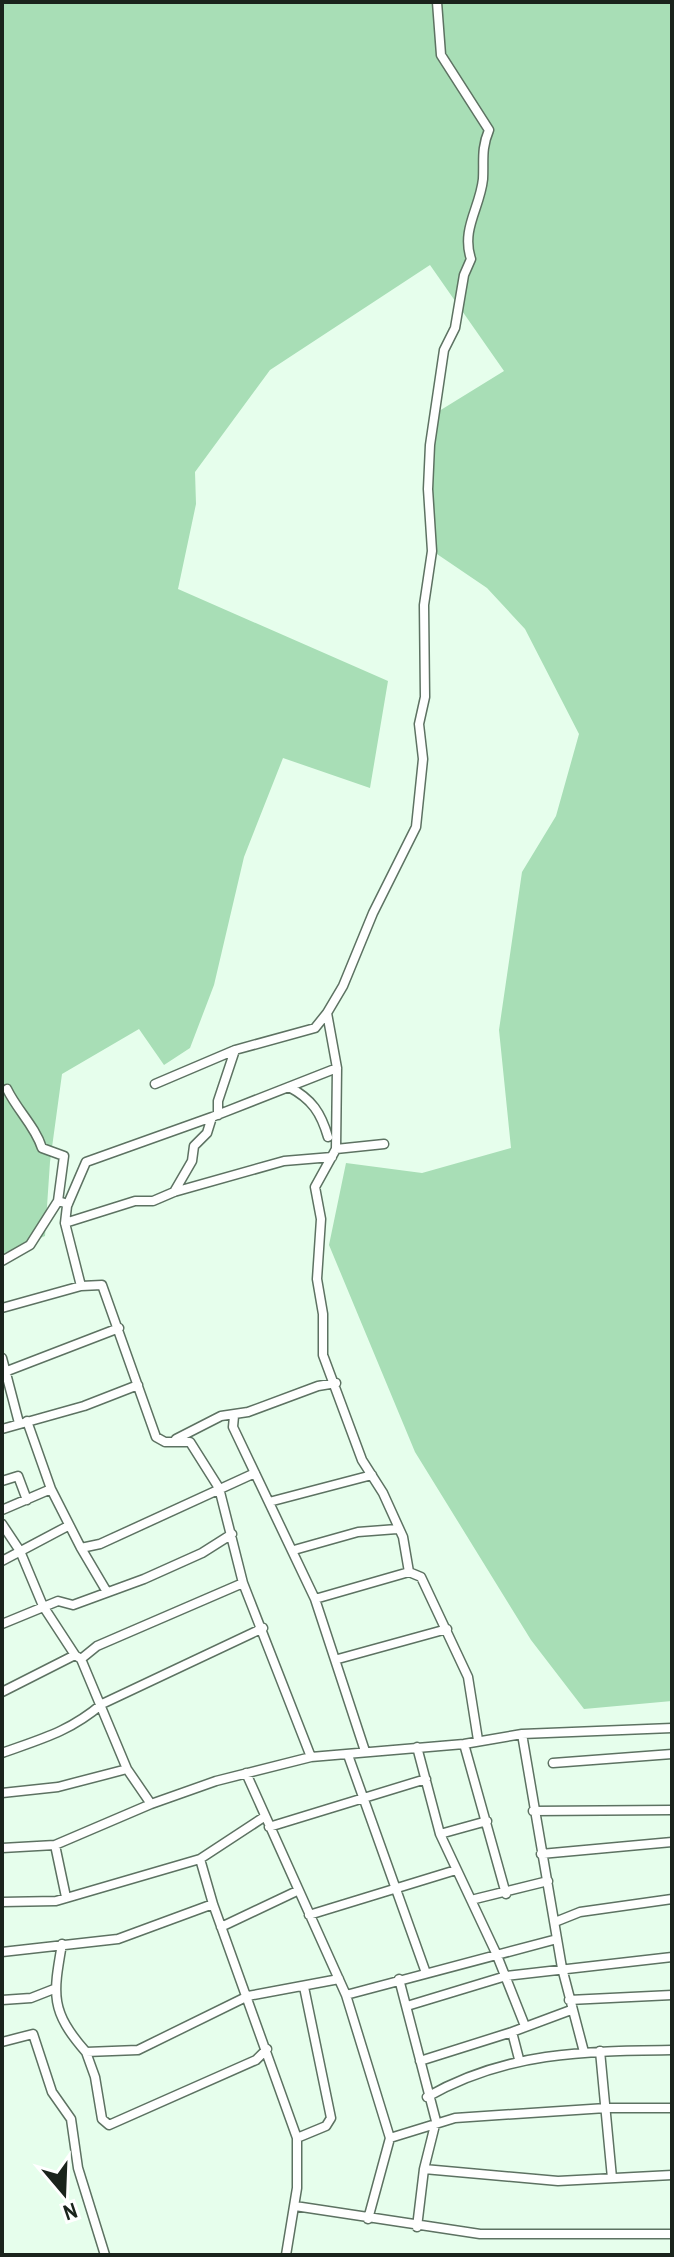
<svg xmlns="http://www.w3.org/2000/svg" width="674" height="2257" font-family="'Archivo Narrow',sans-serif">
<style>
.green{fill:#a8deb6}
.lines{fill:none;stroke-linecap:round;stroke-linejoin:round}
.minor-casing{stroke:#5d7262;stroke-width:11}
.minor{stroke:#fff;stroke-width:8}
</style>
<rect width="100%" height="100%" fill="#e6feec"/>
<path class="green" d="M 2,2 L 672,2 L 672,1701 L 584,1709 L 531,1640 L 415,1452 L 329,1245 L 346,1163 L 422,1173 L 511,1148 L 499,1030 L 522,872 L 556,816 L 579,734 L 525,629 L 487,588 L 434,552 L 431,416 L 504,371 L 430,265 L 270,370 L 195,472 L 196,504 L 178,589 L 388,681 L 370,788 L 283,758 L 244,857 L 214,985 L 190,1048 L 164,1065 L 139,1029 L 62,1074 L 50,1162 L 45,1236 L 2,1254 Z"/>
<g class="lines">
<defs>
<path id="minor" d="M 437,2 L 441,55 L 489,130 C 481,149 484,160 483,179 C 480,208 461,229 471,259 L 464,275 L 455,328 L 444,350 L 430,445 L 428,489 L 432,551 L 424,605 L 425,697 L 419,724 L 423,759 L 416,827 L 373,913 L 343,986 L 327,1013 L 337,1068 L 336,1149 L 315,1187 L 321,1219 L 317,1279 L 323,1314 L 323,1355 L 362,1460 L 383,1493 L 403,1537 L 409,1572 L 421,1577 L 468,1677 L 478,1740
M 155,1084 L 235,1050 L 315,1028 L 327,1013
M 289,1087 C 312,1099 321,1113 328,1137
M 7,1089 C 17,1110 35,1126 42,1148 L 64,1156 L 58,1201 L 68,1204
M 218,1115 L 218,1101 L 235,1050
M 336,1149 L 384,1144
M 174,1192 L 192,1161 L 194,1146 L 207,1133 L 212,1117 L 337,1068
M 65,1223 L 67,1206 L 86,1162 L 212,1117
M 2,1261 L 30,1245 L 58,1201
M 81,1286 L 65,1223 L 135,1201 L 153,1201 L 174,1192 L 284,1161 L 332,1157
M 2,1308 L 81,1286 L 102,1285 L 156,1437 L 165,1442 L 190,1442 L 219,1488 L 243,1583 L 311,1757
M 2,1358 L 19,1423
M 2,1373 L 119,1328
M 234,1416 L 233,1427 L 315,1599 L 365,1751
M 27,1421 L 51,1489 L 81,1548 L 100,1544 L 255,1473
M 2,1429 L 84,1406 L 138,1385
M 176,1439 L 221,1416 L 248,1412 L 318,1386 L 336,1383
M 2,1481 L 18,1476 L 27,1500
M 269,1502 L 372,1475
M 2,1510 L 51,1489
M 2,1524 L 20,1551 L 43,1606 L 75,1655 L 81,1659 L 127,1769
M 81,1548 L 107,1592
M 294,1550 L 358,1532 L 397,1529
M 2,1561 L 68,1526
M 315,1599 L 409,1572
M 2,1624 L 58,1601 L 73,1605 L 144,1579 L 202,1553 L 232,1534
M 81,1659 L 97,1646 L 243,1583
M 338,1659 L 447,1629
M 2,1692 L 75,1655
M 522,1734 L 562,1968 L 584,2052
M 464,1744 L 506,1894
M 417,1747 L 440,1834 L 496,1953 L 525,2026
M 2,1753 C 41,1739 69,1732 102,1704 L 263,1628
M 348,1755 L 426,1973
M 553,1763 L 672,1754
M 246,1773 L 346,1995 L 390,2138 L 368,2219
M 2,1793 L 58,1787 L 127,1769 L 151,1804 L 216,1781 L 311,1757 L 464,1744 L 522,1734 L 672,1728
M 533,1811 L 672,1810
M 269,1827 L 426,1779
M 440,1834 L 487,1821
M 55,1845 L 66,1897
M 2,1848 L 55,1845 L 151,1804
M 541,1854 L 672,1842
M 471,1900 L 548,1881
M 2,1902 L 56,1901 L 200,1859 L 264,1817
M 213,1904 L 297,2138 L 297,2188 L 286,2255
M 309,1915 L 456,1870
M 555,1922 L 580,1912 L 672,1899
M 221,1927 L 297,1891
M 62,1944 C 53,1995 50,2011 86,2052 L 138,2050 L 248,1996 L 339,1979
M 2,1952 L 118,1939 L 213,1904 L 200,1859
M 399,1979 L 436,2121 L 424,2169 L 417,2227
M 346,1995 L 557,1939
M 2,2000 L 31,1998 L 54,1989
M 569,2000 L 672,1995
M 407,2006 L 506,1976 L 672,1957
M 512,2032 L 571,2010
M 2,2042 L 33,2034 L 52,2092 L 71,2119 L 78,2168 L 105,2255
M 600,2051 L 612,2178
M 86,2052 L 95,2077 L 102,2119 L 109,2125 L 256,2060 L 267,2049
M 420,2061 L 512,2032 L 519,2059
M 427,2097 C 505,2052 584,2051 672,2050
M 297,2138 L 326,2126 L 331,2118 L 304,1987
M 390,2138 L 455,2118 L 606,2108 L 672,2108
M 424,2169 L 558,2181 L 672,2175
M 295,2206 L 480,2234 L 672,2234"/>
</defs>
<use href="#minor" class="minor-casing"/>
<use href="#minor" class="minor"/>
</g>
<rect width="674" height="2257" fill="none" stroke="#1a231c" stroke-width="8"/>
<g transform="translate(64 2193) rotate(161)" stroke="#ffffff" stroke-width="6" paint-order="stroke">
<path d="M0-6L14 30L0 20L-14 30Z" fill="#1a231c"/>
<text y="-12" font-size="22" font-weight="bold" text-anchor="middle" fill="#1a231c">N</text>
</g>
</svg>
